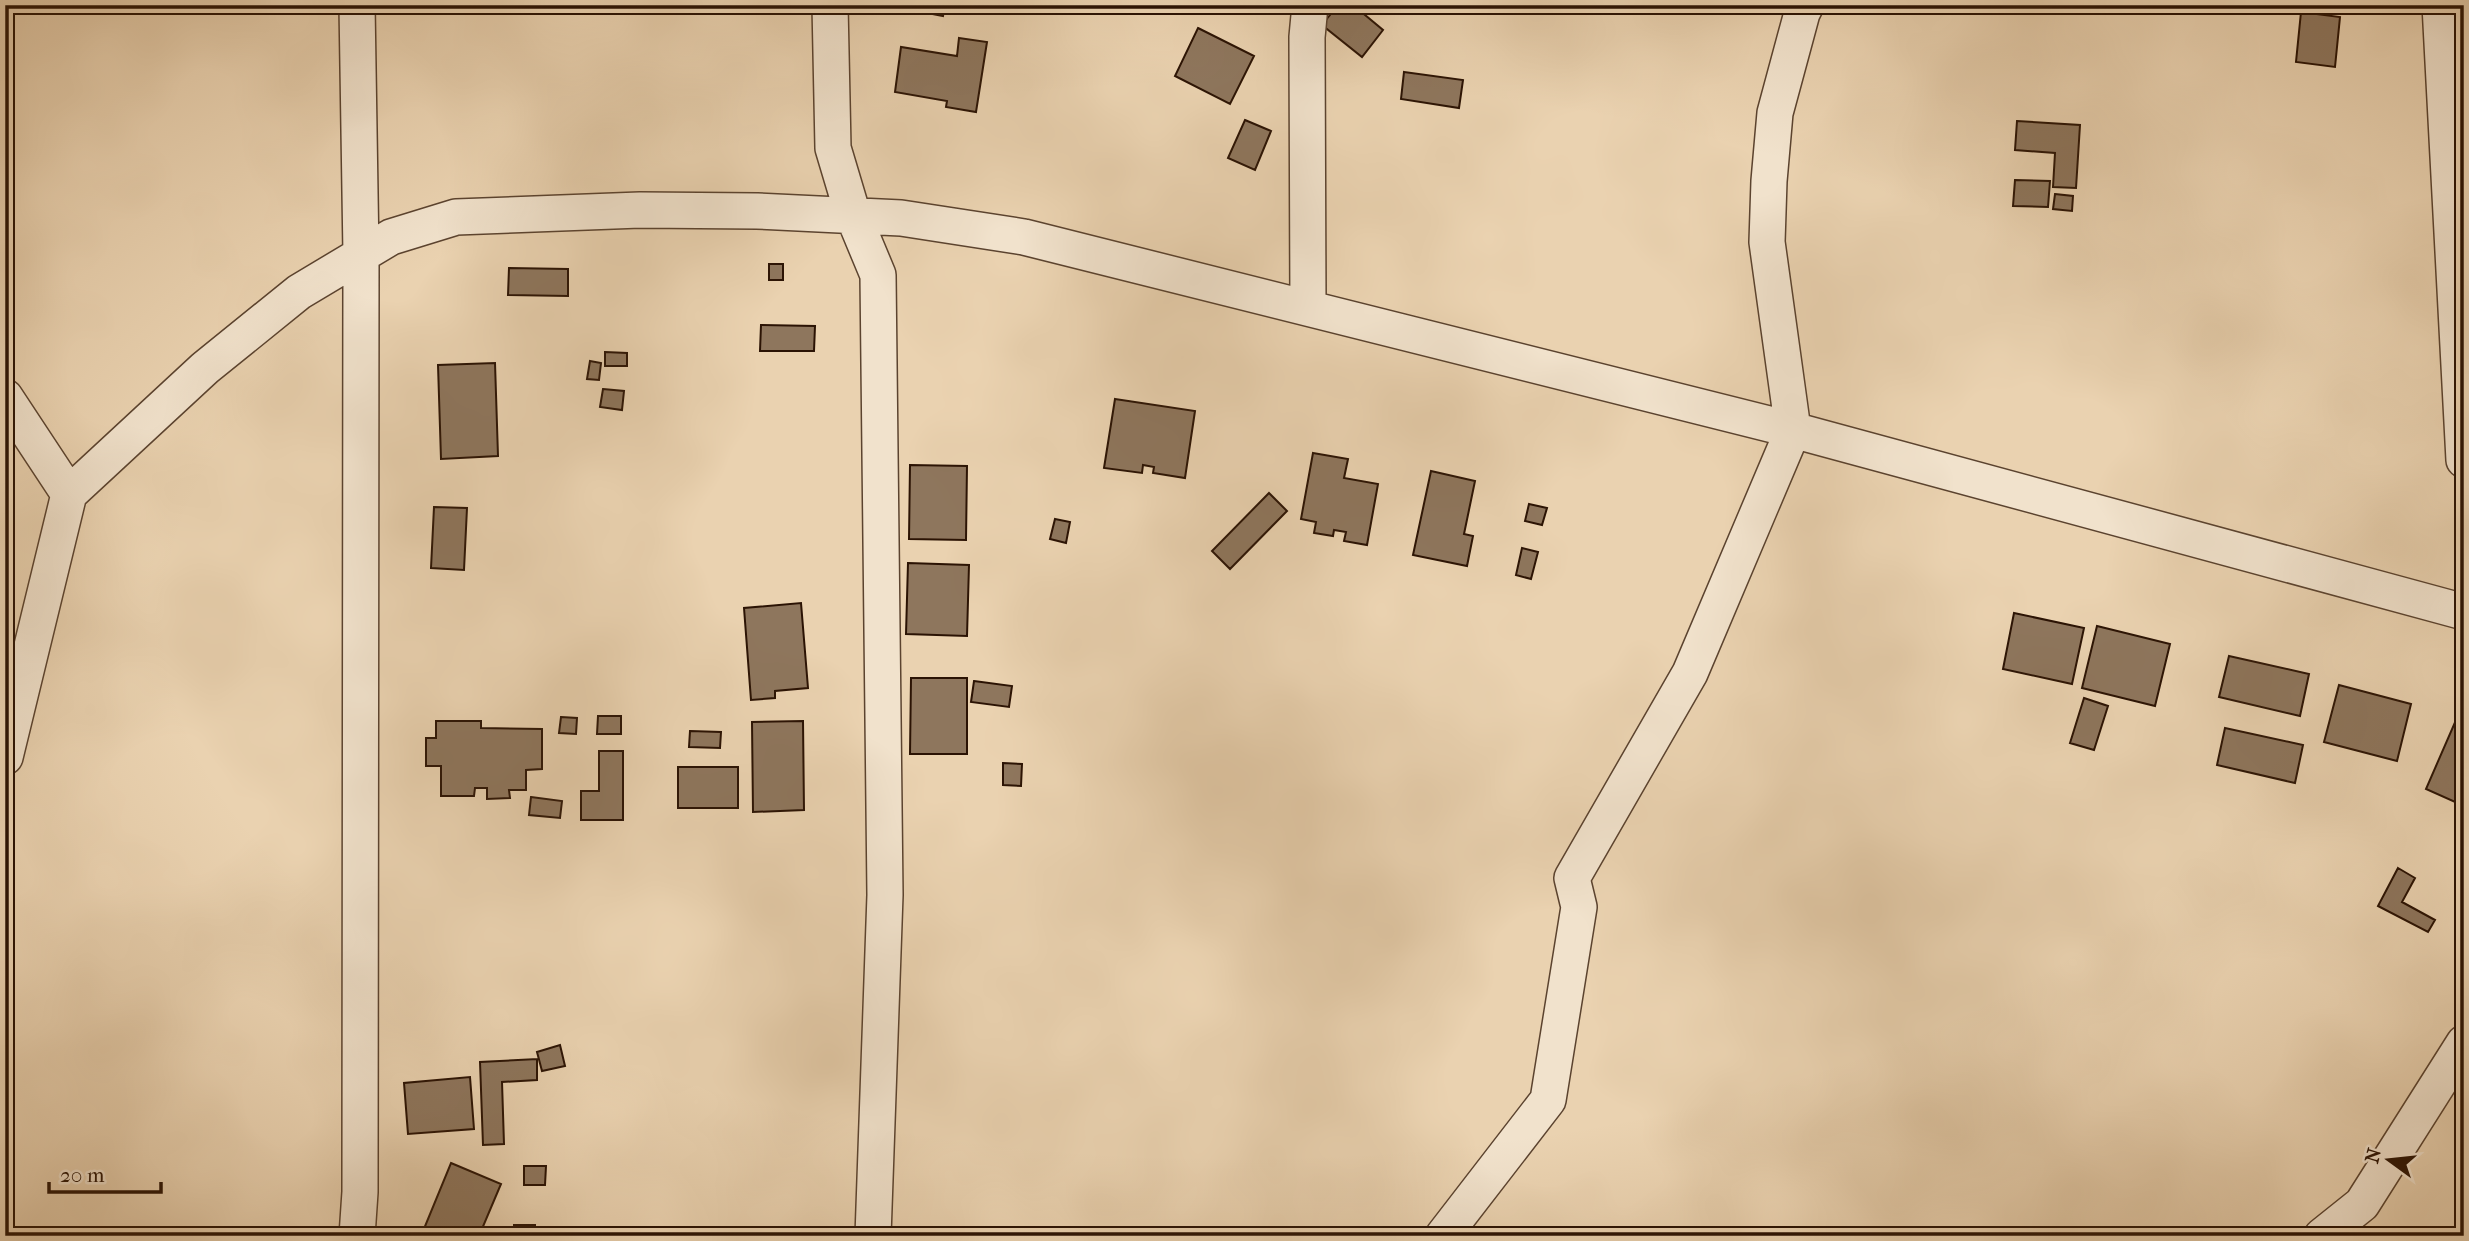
<svg xmlns="http://www.w3.org/2000/svg" width="2469" height="1241" font-family="'IM FELL French Canon',serif">
<style>
.building{fill:#8e765d;stroke:#2b1304;stroke-width:2}
.lines{fill:none;stroke-linecap:round;stroke-linejoin:round}
.street-casing{stroke:#5b432f;stroke-width:38}
.street{stroke:#f1e2cc;stroke-width:35}
</style>
<rect width="100%" height="100%" fill="#ead2b0"/>
<filter id="stains"><feTurbulence type="fractalNoise" baseFrequency=".00286" numOctaves="4"/><feColorMatrix values="0 0 0 0 .2 0 0 0 0 .09 0 0 0 0 .02 0 0 0 .5 -.17"/></filter>
<radialGradient id="worn" r=".72"><stop offset=".6" stop-color="#630" stop-opacity="0"/><stop offset="1" stop-color="#630" stop-opacity=".3"/></radialGradient>
<path class="building" d="M 928,5 L 945,5 L 943,16 L 927,13 Z
M 1338,5 L 1353,5 L 1383,30 L 1362,57 L 1322,25 Z
M 2301,12 L 2340,17 L 2335,67 L 2296,62 Z
M 1198,28 L 1254,56 L 1230,104 L 1175,76 Z
M 959,38 L 987,42 L 976,112 L 946,107 L 947,101 L 895,92 L 901,47 L 957,56 Z
M 1404,72 L 1463,80 L 1459,108 L 1401,99 Z
M 1245,120 L 1271,131 L 1255,170 L 1228,158 Z
M 2017,121 L 2080,125 L 2076,188 L 2053,187 L 2055,153 L 2015,150 Z
M 2015,180 L 2050,181 L 2048,207 L 2013,206 Z
M 2055,194 L 2073,196 L 2072,211 L 2053,209 Z
M 769,264 L 783,264 L 783,280 L 769,280 Z
M 509,268 L 568,269 L 568,296 L 508,295 Z
M 761,325 L 815,326 L 814,351 L 760,351 Z
M 605,352 L 627,353 L 627,366 L 605,366 Z
M 590,361 L 601,363 L 599,380 L 587,379 Z
M 495,363 L 498,456 L 441,459 L 438,365 Z
M 603,389 L 624,391 L 622,410 L 600,407 Z
M 1115,399 L 1195,411 L 1185,478 L 1153,473 L 1154,467 L 1143,465 L 1142,473 L 1104,468 Z
M 1313,453 L 1348,459 L 1344,478 L 1378,484 L 1367,545 L 1344,541 L 1346,532 L 1334,530 L 1333,536 L 1314,533 L 1316,522 L 1301,519 Z
M 910,465 L 967,466 L 966,540 L 909,539 Z
M 1431,471 L 1475,481 L 1464,534 L 1473,536 L 1467,566 L 1413,555 Z
M 1269,493 L 1287,511 L 1230,569 L 1212,551 Z
M 1529,504 L 1547,508 L 1542,525 L 1525,521 Z
M 434,507 L 467,508 L 464,570 L 431,568 Z
M 1055,519 L 1070,522 L 1066,543 L 1050,539 Z
M 1522,548 L 1538,552 L 1531,579 L 1516,575 Z
M 908,563 L 969,565 L 967,636 L 906,634 Z
M 801,603 L 808,688 L 775,691 L 775,698 L 751,700 L 744,608 Z
M 2014,613 L 2084,628 L 2072,684 L 2003,669 Z
M 2097,626 L 2170,644 L 2155,706 L 2082,688 Z
M 2229,656 L 2309,674 L 2300,716 L 2219,697 Z
M 911,678 L 967,678 L 967,754 L 910,754 Z
M 974,681 L 1012,686 L 1009,707 L 971,702 Z
M 2339,685 L 2411,704 L 2397,761 L 2324,742 Z
M 2084,698 L 2108,706 L 2094,750 L 2070,743 Z
M 598,716 L 621,716 L 621,734 L 597,734 Z
M 561,717 L 577,718 L 576,734 L 559,733 Z
M 2456,720 L 2464,723 L 2464,806 L 2426,789 Z
M 436,721 L 481,721 L 481,728 L 542,729 L 542,769 L 526,770 L 526,790 L 509,790 L 510,798 L 487,799 L 487,788 L 475,788 L 474,796 L 441,796 L 441,766 L 426,766 L 426,738 L 436,738 Z
M 803,721 L 804,810 L 753,812 L 752,722 Z
M 2225,728 L 2303,745 L 2295,783 L 2217,765 Z
M 690,731 L 721,732 L 720,748 L 689,747 Z
M 599,751 L 623,751 L 623,820 L 581,820 L 581,791 L 599,791 Z
M 1003,763 L 1022,764 L 1021,786 L 1003,785 Z
M 678,767 L 738,767 L 738,808 L 678,808 Z
M 531,797 L 562,801 L 560,818 L 529,815 Z
M 2398,868 L 2415,878 L 2402,902 L 2435,920 L 2428,932 L 2378,906 Z
M 560,1045 L 565,1066 L 542,1071 L 537,1052 Z
M 537,1059 L 537,1080 L 502,1082 L 504,1144 L 483,1145 L 480,1062 Z
M 470,1077 L 474,1129 L 408,1134 L 404,1083 Z
M 451,1163 L 501,1184 L 479,1236 L 421,1236 Z
M 524,1166 L 546,1166 L 545,1185 L 524,1185 Z
M 514,1225 L 535,1225 L 535,1236 L 514,1236 Z"/>
<g class="lines">
<defs>
<path id="street" d="M 830,5 L 833,148 L 853,215 L 878,275 L 885,895 L 873,1236
M 2440,5 L 2464,460
M 1308,308 L 1307,37 L 1310,5
M 5,397 L 69,494
M 5,757 L 69,494 L 205,368 L 299,292 L 391,237 L 456,217 L 640,210 L 757,211 L 901,218 L 1024,237 L 1793,430 L 2464,612
M 357,1236 L 360,1192 L 361,255 L 357,5
M 1443,1236 L 1548,1100 L 1579,907 L 1572,878 L 1690,673 L 1793,430 L 1767,242 L 1769,181 L 1775,113 L 1802,13 L 1806,5
M 2322,1236 L 2362,1204 L 2464,1043"/>
</defs>
<use href="#street" class="street-casing"/>
<use href="#street" class="street"/>
</g>
<rect width="2469" height="1241" fill="none" stroke="#ead2b0" stroke-width="28"/>
<rect x="7" y="7" width="2455" height="1227" fill="none" stroke="#2b1304" stroke-width="3.5"/>
<rect x="14" y="14" width="2441" height="1213" fill="none" stroke="#2b1304" stroke-width="2"/>
<g transform="translate(2389 1160) rotate(285)" stroke="#f1e2cc" stroke-width="5" paint-order="stroke">
<path d="M0-5L12 26L0 18L-12 26Z" fill="#2b1304"/>
<text y="-10" font-size="19" font-weight="bold" text-anchor="middle" fill="#2b1304">N</text>
</g>
<path d="M49 1182v10h112v-10" fill="none" stroke="#2b1304" stroke-width="3.5"/>
<text x="60" y="1182" font-size="21" fill="#2b1304" stroke="#f1e2cc" stroke-width="5" paint-order="stroke">20 m</text>
<rect width="100%" height="100%" filter="url(#stains)"/>
<rect width="100%" height="100%" fill="url(#worn)"/>
</svg>
